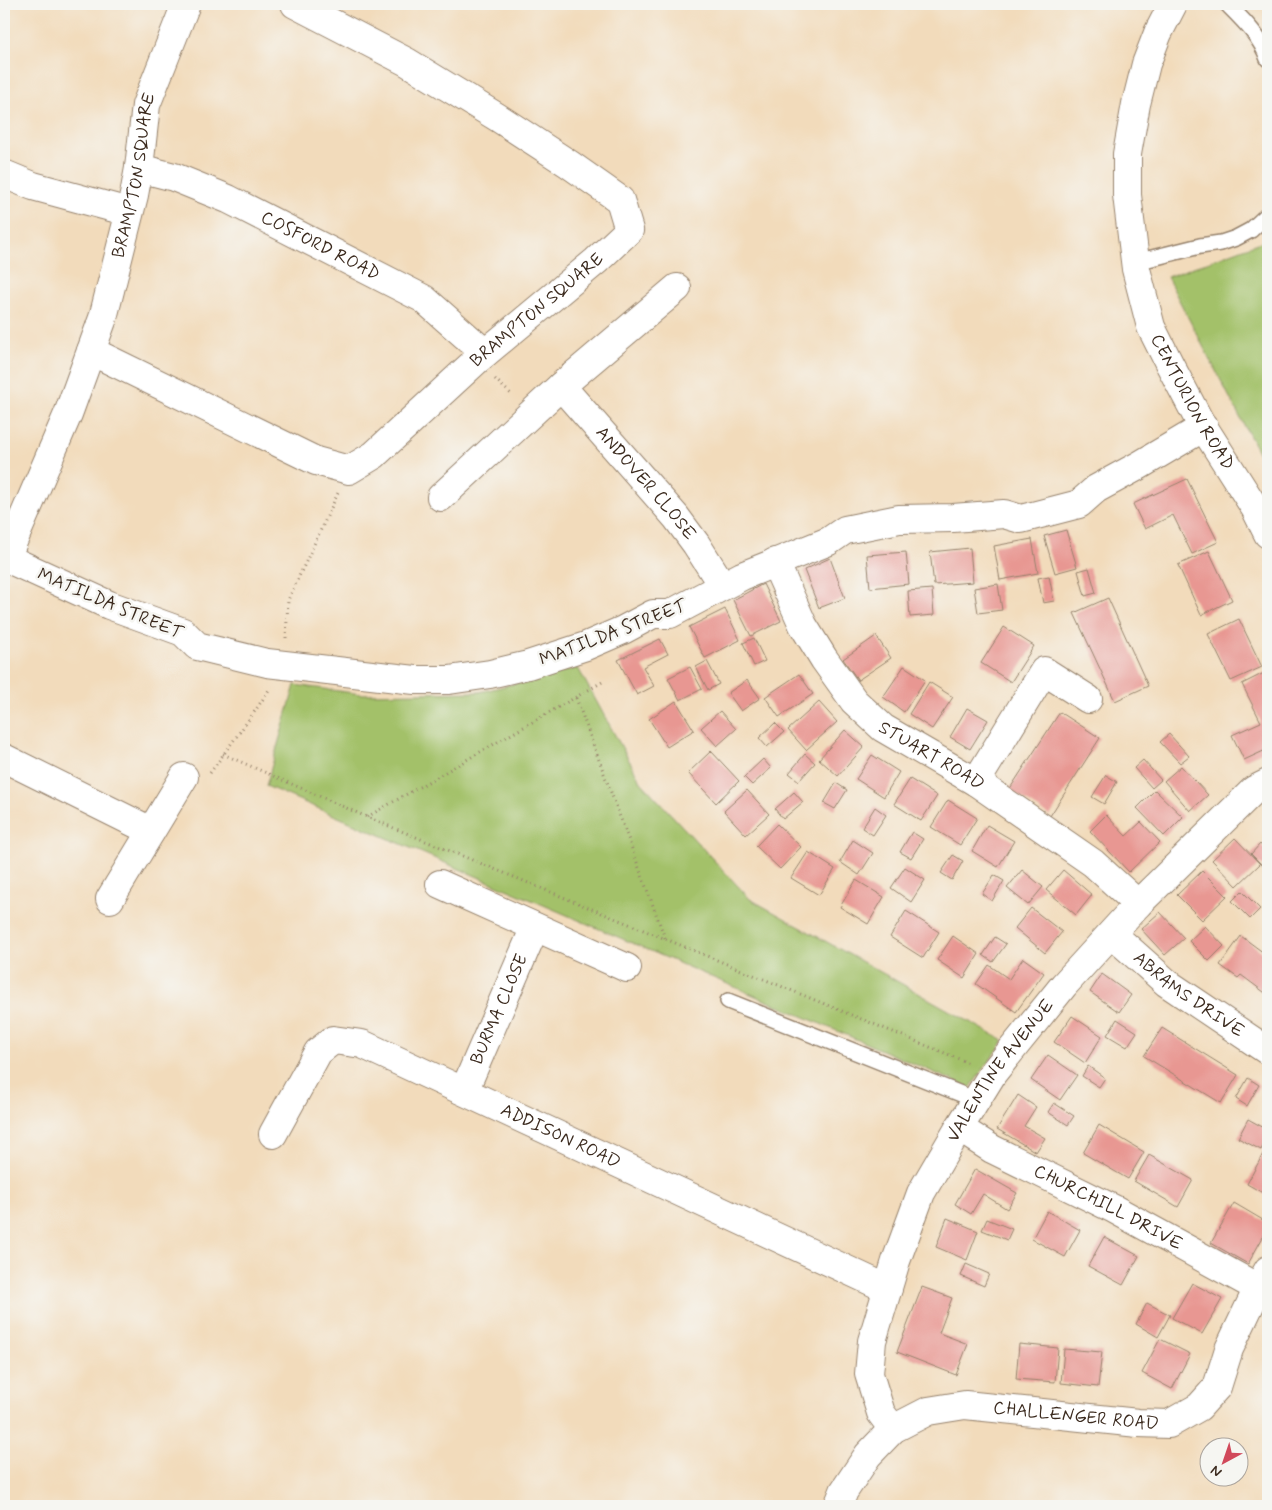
<svg xmlns="http://www.w3.org/2000/svg" width="1272" height="1510" font-family="Mynerve,sans-serif">
<style>
.green{fill:#a3c169;stroke:#6f7644}
.building{fill:#e89792}
.lines{fill:none;stroke-linecap:round;stroke-linejoin:round}
.service-casing{stroke:#96826c;stroke-width:18}
.minor-casing{stroke:#96826c;stroke-width:30}
.tertiary-casing{stroke:#96826c;stroke-width:30}
.path{stroke:#96826c;stroke-width:3;stroke-dasharray:1 4;stroke-linecap:butt}
.service{stroke:#fff;stroke-width:15}
.minor{stroke:#fff;stroke-width:28}
.tertiary{stroke:#fff;stroke-width:28}
.labels{text-anchor:middle;dominant-baseline:central;stroke-width:5;stroke-linejoin:round;paint-order:stroke}
.street-label{font-size:18px;fill:#3b2a1e;stroke:#f6f6f2}
</style>
<rect width="100%" height="100%" fill="#f6f6f2"/>
<filter id="ink" filterUnits="userSpaceOnUse"><feTurbulence type="fractalNoise" baseFrequency=".02" numOctaves="2"/><feDisplacementMap in="SourceGraphic" scale="10" xChannelSelector="R" yChannelSelector="G"/><feConvolveMatrix kernelMatrix="1 2 1 2 8 2 1 2 1" color-interpolation-filters="sRGB"/></filter>
<filter id="wash" filterUnits="userSpaceOnUse"><feTurbulence type="fractalNoise" baseFrequency=".0096" numOctaves="4" result="noise"/><feDisplacementMap in="SourceGraphic" scale="20" xChannelSelector="R" yChannelSelector="G"/><feGaussianBlur stdDeviation="1.12" result="paint"/><feColorMatrix in="noise" values="0 0 0 0 0 0 0 0 0 0 0 0 0 0 0 0 0 1.4 0 .05"/><feComposite in="paint" operator="in"/></filter>
<g filter="url(#wash)">
<rect width="100%" height="100%" fill="#f2dbbb"/>
<path class="green" d="M 1268,239 L 1268,471 L 1167,277 Z
M 578,668 L 641,782 L 750,899 L 1004,1041 L 970,1088 L 266,786 L 295,685 L 361,694 L 480,692 Z"/>
<g id="blocks">
<path class="building" d="M 1187,479 L 1218,542 L 1192,554 L 1173,515 L 1145,529 L 1133,504 Z
M 1066,530 L 1077,567 L 1055,573 L 1044,536 Z
M 1032,539 L 1038,573 L 1000,580 L 994,546 Z
M 970,548 L 973,582 L 934,585 L 930,552 Z
M 1209,551 L 1232,600 L 1201,615 L 1178,565 Z
M 906,552 L 909,584 L 870,588 L 867,555 Z
M 830,558 L 845,598 L 819,608 L 804,570 Z
M 1089,568 L 1096,593 L 1085,596 L 1078,571 Z
M 1049,576 L 1054,601 L 1043,603 L 1038,578 Z
M 763,584 L 781,621 L 751,636 L 733,600 Z
M 998,584 L 1002,610 L 978,613 L 974,588 Z
M 932,589 L 934,615 L 910,617 L 908,591 Z
M 1108,598 L 1148,686 L 1115,701 L 1074,613 Z
M 725,609 L 740,640 L 705,658 L 689,627 Z
M 1239,619 L 1262,667 L 1231,681 L 1208,634 Z
M 1004,627 L 1034,646 L 1011,682 L 981,663 Z
M 876,636 L 891,658 L 858,680 L 843,659 Z
M 754,638 L 765,661 L 754,666 L 743,643 Z
M 660,639 L 668,654 L 643,667 L 654,686 L 637,695 L 618,660 Z
M 707,661 L 719,684 L 708,690 L 696,667 Z
M 904,666 L 925,680 L 904,712 L 883,697 Z
M 690,667 L 702,689 L 680,700 L 668,678 Z
M 1268,671 L 1268,749 L 1244,760 L 1232,735 L 1261,722 L 1242,684 Z
M 799,674 L 813,694 L 779,717 L 765,697 Z
M 747,680 L 760,698 L 741,711 L 728,693 Z
M 929,682 L 953,697 L 932,729 L 909,714 Z
M 676,701 L 694,730 L 667,747 L 649,719 Z
M 819,702 L 837,722 L 806,750 L 788,730 Z
M 967,708 L 988,720 L 970,749 L 950,737 Z
M 720,711 L 736,729 L 717,746 L 701,728 Z
M 1060,712 L 1100,738 L 1050,816 L 1009,790 Z
M 775,723 L 784,732 L 767,747 L 759,738 Z
M 845,730 L 864,747 L 838,776 L 819,759 Z
M 1169,734 L 1189,756 L 1180,763 L 1160,742 Z
M 711,751 L 739,781 L 716,803 L 688,773 Z
M 805,754 L 815,763 L 799,781 L 789,773 Z
M 872,755 L 899,772 L 884,797 L 856,779 Z
M 763,759 L 771,768 L 752,785 L 744,777 Z
M 1143,760 L 1161,780 L 1152,788 L 1134,768 Z
M 1181,766 L 1208,795 L 1190,811 L 1164,781 Z
M 1106,775 L 1117,782 L 1104,804 L 1092,797 Z
M 910,779 L 937,796 L 921,821 L 894,804 Z
M 836,783 L 847,790 L 835,809 L 824,803 Z
M 747,790 L 769,814 L 746,835 L 724,811 Z
M 1155,790 L 1183,817 L 1164,836 L 1137,808 Z
M 794,792 L 803,802 L 783,819 L 775,809 Z
M 948,800 L 977,818 L 960,845 L 931,827 Z
M 875,807 L 886,815 L 873,835 L 862,828 Z
M 1106,815 L 1126,836 L 1141,822 L 1160,842 L 1129,872 L 1090,831 Z
M 777,824 L 801,847 L 780,869 L 756,846 Z
M 987,825 L 1014,841 L 998,867 L 972,851 Z
M 912,832 L 923,839 L 911,858 L 900,852 Z
M 1235,838 L 1260,864 L 1237,886 L 1212,860 Z
M 853,840 L 873,853 L 859,875 L 840,862 Z
M 1260,844 L 1268,852 L 1268,871 L 1251,854 Z
M 808,852 L 835,869 L 819,895 L 791,878 Z
M 953,855 L 963,861 L 952,880 L 941,873 Z
M 905,867 L 925,880 L 911,902 L 891,888 Z
M 1022,870 L 1043,887 L 1028,905 L 1007,888 Z
M 1063,870 L 1092,895 L 1076,915 L 1046,890 Z
M 1202,871 L 1227,896 L 1202,920 L 1177,895 Z
M 994,875 L 1004,881 L 992,901 L 982,894 Z
M 856,880 L 884,897 L 868,924 L 840,907 Z
M 1242,891 L 1260,909 L 1250,919 L 1232,901 Z
M 1031,908 L 1062,932 L 1045,953 L 1015,928 Z
M 906,911 L 939,932 L 923,958 L 890,937 Z
M 1160,912 L 1184,938 L 1165,955 L 1141,929 Z
M 1205,926 L 1224,946 L 1209,961 L 1189,941 Z
M 953,936 L 979,954 L 964,978 L 937,960 Z
M 1241,936 L 1268,956 L 1268,995 L 1241,975 L 1238,978 L 1220,965 Z
M 995,937 L 1006,944 L 993,962 L 983,955 Z
M 1023,958 L 1044,973 L 1016,1012 L 976,984 L 989,965 L 1009,979 Z
M 1102,974 L 1131,995 L 1119,1012 L 1090,992 Z
M 1072,1016 L 1102,1036 L 1085,1063 L 1054,1042 Z
M 1117,1019 L 1137,1032 L 1127,1047 L 1107,1035 Z
M 1162,1028 L 1238,1075 L 1221,1103 L 1144,1056 Z
M 1048,1055 L 1077,1075 L 1060,1100 L 1031,1080 Z
M 1088,1066 L 1105,1078 L 1099,1087 L 1082,1076 Z
M 1248,1078 L 1259,1085 L 1247,1106 L 1236,1099 Z
M 1018,1095 L 1036,1107 L 1024,1126 L 1045,1138 L 1036,1152 L 997,1129 Z
M 1054,1103 L 1074,1116 L 1068,1125 L 1048,1112 Z
M 1248,1119 L 1268,1130 L 1268,1136 L 1261,1150 L 1238,1138 Z
M 1099,1125 L 1144,1152 L 1128,1179 L 1083,1153 Z
M 1264,1152 L 1268,1154 L 1268,1196 L 1247,1184 Z
M 1149,1155 L 1193,1180 L 1178,1207 L 1134,1181 Z
M 975,1169 L 1017,1193 L 1007,1209 L 983,1194 L 971,1214 L 955,1204 Z
M 1234,1203 L 1268,1223 L 1268,1228 L 1248,1264 L 1211,1243 Z
M 1047,1211 L 1080,1230 L 1065,1257 L 1032,1239 Z
M 947,1218 L 978,1231 L 967,1260 L 936,1247 Z
M 987,1219 L 1012,1229 L 1007,1240 L 982,1230 Z
M 1104,1237 L 1139,1256 L 1123,1285 L 1088,1266 Z
M 966,1264 L 989,1274 L 984,1286 L 961,1276 Z
M 1192,1283 L 1222,1299 L 1202,1334 L 1172,1318 Z
M 922,1287 L 952,1298 L 939,1333 L 968,1344 L 956,1375 L 897,1352 Z
M 1147,1303 L 1170,1315 L 1158,1337 L 1136,1324 Z
M 1160,1339 L 1190,1354 L 1172,1389 L 1142,1373 Z
M 1019,1344 L 1058,1348 L 1055,1382 L 1016,1379 Z
M 1064,1349 L 1102,1352 L 1098,1387 L 1061,1383 Z"/>
</g>
</g>
<g filter="url(#ink)">
<use href="#blocks" fill-opacity="0" stroke="#96826c" stroke-width="1"/>
<g class="lines">
<defs>
<path id="service" d="M 1227,4 C 1243,20 1261,37 1268,59
M 1136,262 L 1200,246 L 1221,243 L 1236,238 L 1251,230 L 1268,214
M 728,1001 L 976,1100"/>
<g id="minor">
<path id="s1" d="M 139,168 L 174,177 L 228,199 L 424,299 L 485,353"/>
<path d="M 4,174 L 33,186 L 129,212"/>
<path id="s2" d="M 91,351 L 316,461 L 349,470 L 374,455 L 477,360 L 596,261 L 629,230 L 620,200 L 569,164 L 497,117 L 407,62 L 295,4"/>
<path id="s3" d="M 561,386 L 676,517 L 696,544 L 722,585"/>
<path d="M 441,497 L 561,386 L 677,288"/>
<path d="M 4,557 L 109,605 L 183,632 L 197,646 L 267,663 L 415,680 L 449,680 L 490,674 L 528,665 L 586,646 L 623,630 L 653,614 L 670,614 L 742,576 L 829,541 L 845,530 L 899,519 L 953,518 L 1004,514 L 1021,519 L 1079,504 L 1096,489 L 1140,465 L 1204,427"/>
<path id="s4" d="M 6,558 L 68,414 L 103,318 L 134,195 L 139,168 L 146,105 L 186,4"/>
<path id="s5" d="M 775,562 L 803,625 L 824,659 L 854,701 L 883,728 L 976,782 L 1093,863 L 1138,904"/>
<path d="M 4,758 L 151,831"/>
<path d="M 976,782 L 1044,671 L 1088,699"/>
<path d="M 440,884 L 627,968"/>
<path d="M 110,899 L 184,777"/>
<path id="s6" d="M 1112,934 L 1167,983 L 1268,1051"/>
<path id="s7" d="M 464,1091 L 535,927"/>
<path id="s8" d="M 959,1128 L 992,1149 L 1114,1209 L 1258,1288"/>
<path id="s9" d="M 273,1134 L 318,1052 L 333,1040 L 362,1044 L 888,1289"/>
<path id="s10" d="M 893,1429 L 881,1413 L 869,1374 L 872,1341 L 896,1261 L 921,1193 L 959,1128 L 993,1073 L 1064,985 L 1138,904 L 1254,790 L 1268,783"/>
<path id="s11" d="M 838,1506 L 844,1491 L 868,1455 L 893,1429 L 928,1411 L 965,1405 L 1138,1423 L 1169,1424 L 1199,1407 L 1217,1387 L 1229,1349 L 1258,1288 L 1268,1270"/>
</g>
<g id="tertiary">
<path id="s12" d="M 1173,4 L 1158,33 L 1146,64 L 1136,104 L 1127,154 L 1127,195 L 1136,269 L 1151,327 L 1169,363 L 1199,420 L 1255,508 L 1268,534"/>
</g>
</defs>
<use href="#service" class="service-casing"/>
<use href="#minor" class="minor-casing"/>
<use href="#tertiary" class="tertiary-casing"/>
<path class="path" d="M 495,379 L 512,395
M 286,638 L 288,600 L 338,493
M 576,698 L 665,938
M 223,754 L 367,817 L 969,1063
M 210,773 L 255,711 L 269,690
M 367,817 L 604,681"/>
<use href="#service" class="service"/>
<use href="#minor" class="minor"/>
<use href="#tertiary" class="tertiary"/>
</g>
</g>
<g class="labels">
<g class="street-label">
<text stroke="none"><textPath href="#s4" startOffset="405">BRAMPTON SQUARE</textPath></text>
<text stroke="none"><textPath href="#s1" startOffset="198">COSFORD ROAD</textPath></text>
<text stroke="none"><textPath href="#s2" startOffset="532">BRAMPTON SQUARE</textPath></text>
<text stroke="none"><textPath href="#s12" startOffset="419">CENTURION ROAD</textPath></text>
<text stroke="none"><textPath href="#s3" startOffset="129">ANDOVER CLOSE</textPath></text>
<text transform="translate(110 604) rotate(23)">MATILDA STREET</text>
<text transform="translate(613 633) rotate(-21)">MATILDA STREET</text>
<text stroke="none"><textPath href="#s5" startOffset="256">STUART ROAD</textPath></text>
<text stroke="none"><textPath href="#s6" startOffset="98">ABRAMS DRIVE</textPath></text>
<text stroke="none"><textPath href="#s7" startOffset="89">BURMA CLOSE</textPath></text>
<text stroke="none"><textPath href="#s10" startOffset="396">VALENTINE AVENUE</textPath></text>
<text stroke="none"><textPath href="#s9" startOffset="361">ADDISON ROAD</textPath></text>
<text stroke="none"><textPath href="#s8" startOffset="169">CHURCHILL DRIVE</textPath></text>
<text stroke="none"><textPath href="#s11" startOffset="284">CHALLENGER ROAD</textPath></text>
</g>
</g>
<rect width="1272" height="1510" fill="none" stroke="#f6f6f2" stroke-width="20"/>
<g transform="translate(1224 1462) rotate(220)"><circle r="24" fill="#f6f6f2" stroke="#aba49d"/>
<path d="M0-4L9 19L0 12L-9 19Z" fill="#d1495b"/>
<text y="-8" font-size="14" font-weight="bold" text-anchor="middle" fill="#3b2a1e">N</text>
</g>
</svg>
